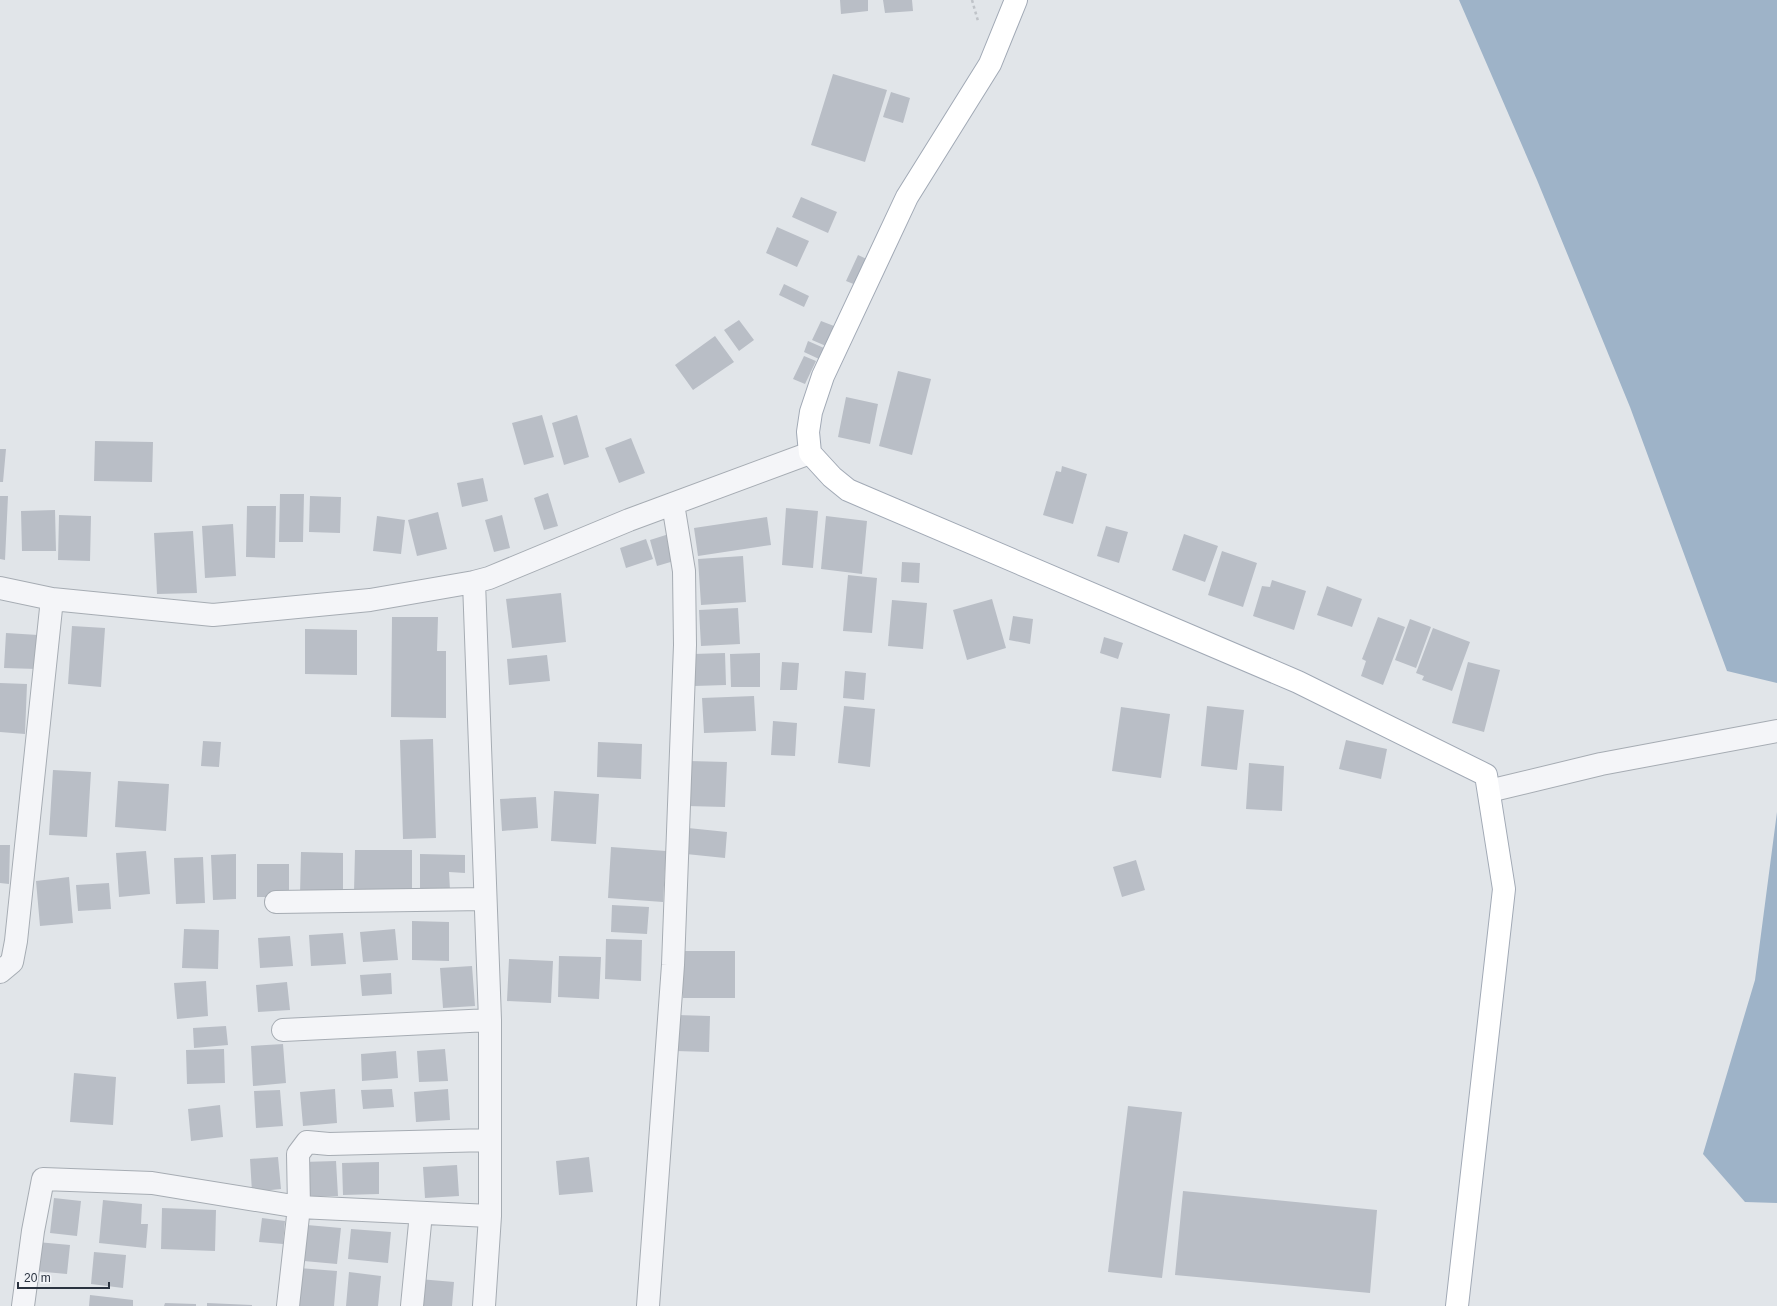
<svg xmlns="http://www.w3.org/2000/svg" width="1777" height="1306" font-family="Arial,sans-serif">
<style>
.water{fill:#9eb3c8}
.building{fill:#b9bec6}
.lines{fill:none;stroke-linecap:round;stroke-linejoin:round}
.minor-casing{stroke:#a6acb3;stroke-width:24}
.major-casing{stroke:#a1a9b5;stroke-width:24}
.path{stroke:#bfc3c8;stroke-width:2.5;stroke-dasharray:3 3;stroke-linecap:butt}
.minor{stroke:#f4f5f8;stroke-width:22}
.major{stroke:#fff;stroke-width:22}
</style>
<rect width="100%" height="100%" fill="#e1e5e9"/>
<path class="water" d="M 1459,0 L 1777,0 L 1777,683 L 1727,671 L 1630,407 L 1537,180 Z
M 1777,812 L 1777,1203 L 1745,1202 L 1703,1154 L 1755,980 Z"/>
<path class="building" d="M 840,0 L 868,0 L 868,11 L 841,14 Z
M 883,0 L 912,0 L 913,11 L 885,13 Z
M 833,74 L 887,90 L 865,162 L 811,145 Z
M 891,92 L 910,98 L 903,123 L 883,117 Z
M 801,197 L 837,212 L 828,233 L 792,217 Z
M 777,227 L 809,241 L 797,267 L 766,253 Z
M 858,255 L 871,261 L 861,287 L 846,281 Z
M 784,284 L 809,296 L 804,307 L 779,295 Z
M 739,320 L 754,340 L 739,351 L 724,330 Z
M 821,321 L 834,326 L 826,346 L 812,340 Z
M 715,336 L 734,362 L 693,390 L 675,365 Z
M 808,341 L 824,348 L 819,359 L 804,352 Z
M 804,356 L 816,361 L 805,384 L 793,379 Z
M 898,371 L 931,379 L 912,455 L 879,446 Z
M 846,397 L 878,404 L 870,444 L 838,437 Z
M 542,415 L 554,457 L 524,465 L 512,423 Z
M 577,415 L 589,457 L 564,465 L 552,423 Z
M 631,438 L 645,473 L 619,483 L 605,448 Z
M 95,441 L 153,442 L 152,482 L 94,481 Z
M 0,449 L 6,449 L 3,482 L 0,482 Z
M 1062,466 L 1087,474 L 1073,524 L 1043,515 L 1056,471 L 1061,472 Z
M 483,478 L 488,501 L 462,507 L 457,483 Z
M 548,493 L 558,526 L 544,530 L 534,498 Z
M 280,494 L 304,494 L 303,542 L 279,542 Z
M 0,496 L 8,496 L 5,560 L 0,559 Z
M 310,496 L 341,497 L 340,533 L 309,532 Z
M 247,506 L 276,506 L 275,558 L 246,557 Z
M 786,508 L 818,511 L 813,568 L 782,565 Z
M 55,510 L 56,551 L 22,551 L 21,511 Z
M 438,512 L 447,549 L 417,556 L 408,520 Z
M 59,515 L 91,516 L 90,561 L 58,560 Z
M 502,515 L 510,548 L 494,552 L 485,520 Z
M 377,516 L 405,520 L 401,554 L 373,551 Z
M 826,516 L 867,521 L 862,574 L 821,569 Z
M 767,517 L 771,545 L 698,556 L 694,528 Z
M 233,524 L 236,576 L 205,578 L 202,526 Z
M 1106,526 L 1128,532 L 1119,563 L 1097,556 Z
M 193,531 L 197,593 L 157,594 L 154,533 Z
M 669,534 L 669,537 L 667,538 L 674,561 L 657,566 L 650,540 Z
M 1184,534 L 1218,546 L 1205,582 L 1172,570 Z
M 646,539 L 653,559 L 626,568 L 620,548 Z
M 1222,551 L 1257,563 L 1243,607 L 1208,595 Z
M 743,556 L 746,602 L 701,605 L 698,559 Z
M 902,562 L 920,563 L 919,583 L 901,582 Z
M 848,575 L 877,578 L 872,633 L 843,631 Z
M 1272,580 L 1306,591 L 1294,630 L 1253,616 L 1262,586 L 1270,587 Z
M 1327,586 L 1362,599 L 1352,627 L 1317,615 Z
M 561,593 L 566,642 L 512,648 L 506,599 Z
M 992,599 L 1006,648 L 967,660 L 953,610 Z
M 892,600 L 927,603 L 923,649 L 888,646 Z
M 738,608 L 740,644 L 701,646 L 699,610 Z
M 1013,616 L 1033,619 L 1030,644 L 1009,640 Z
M 392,617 L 438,617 L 437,651 L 446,651 L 446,718 L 391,717 Z
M 1378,617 L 1405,627 L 1383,685 L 1361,676 L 1366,661 L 1362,659 Z
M 1410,619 L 1431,627 L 1416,668 L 1395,660 Z
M 72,626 L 105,628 L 101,687 L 68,684 Z
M 1433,628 L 1470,642 L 1452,691 L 1422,680 L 1424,676 L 1416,673 Z
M 305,629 L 357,630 L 357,675 L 305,674 Z
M 6,633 L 38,635 L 37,669 L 4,668 Z
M 1104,637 L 1123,643 L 1118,659 L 1100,653 Z
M 725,653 L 726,685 L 694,686 L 693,654 Z
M 760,653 L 760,687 L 731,687 L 730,654 Z
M 547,655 L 550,681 L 509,685 L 507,659 Z
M 782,662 L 799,663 L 797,690 L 780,690 Z
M 1468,662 L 1500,670 L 1484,732 L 1452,723 Z
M 845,671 L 866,673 L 864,700 L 843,698 Z
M 0,683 L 27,684 L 25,734 L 0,732 Z
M 754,696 L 756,731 L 704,733 L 702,698 Z
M 844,706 L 875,709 L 870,767 L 838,763 Z
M 1207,706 L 1244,710 L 1237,770 L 1201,766 Z
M 1121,707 L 1170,714 L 1161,778 L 1112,771 Z
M 773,721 L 797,723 L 795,756 L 771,755 Z
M 433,739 L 436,838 L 403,839 L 400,740 Z
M 1346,740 L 1387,749 L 1381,779 L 1339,769 Z
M 203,741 L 221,742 L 219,767 L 201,766 Z
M 598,742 L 642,744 L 641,779 L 597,777 Z
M 689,761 L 727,762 L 725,807 L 687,806 Z
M 1249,763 L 1284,766 L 1282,811 L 1246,809 Z
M 53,770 L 91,772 L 87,837 L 49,835 Z
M 118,781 L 169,784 L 166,831 L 115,827 Z
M 554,791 L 599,794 L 596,844 L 551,841 Z
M 536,797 L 538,828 L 502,831 L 500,799 Z
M 688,828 L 727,832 L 725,858 L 686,854 Z
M 0,845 L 10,845 L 9,884 L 0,883 Z
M 611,847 L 666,851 L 663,902 L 608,898 Z
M 355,850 L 412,850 L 412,893 L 354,892 Z
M 146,851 L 150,894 L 119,897 L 116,853 Z
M 301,852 L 343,853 L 343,895 L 300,895 Z
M 236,854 L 236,899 L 213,900 L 211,855 Z
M 420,854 L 465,855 L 465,873 L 449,872 L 450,890 L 420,889 Z
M 203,857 L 205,903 L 176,904 L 174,858 Z
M 1136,860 L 1145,890 L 1122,897 L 1113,867 Z
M 257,864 L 289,864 L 289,897 L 257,897 Z
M 69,877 L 73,923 L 40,926 L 36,881 Z
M 109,883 L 111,909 L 78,911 L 76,885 Z
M 612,905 L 649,907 L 647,934 L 611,932 Z
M 412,921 L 449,922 L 449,961 L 412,960 Z
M 184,929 L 219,930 L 218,969 L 182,968 Z
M 395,929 L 398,960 L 363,962 L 360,932 Z
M 343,933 L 346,964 L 311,966 L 309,935 Z
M 290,936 L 293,966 L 260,968 L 258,938 Z
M 606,939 L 642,940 L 641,981 L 605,979 Z
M 683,951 L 735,951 L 735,998 L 683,998 Z
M 559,956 L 601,957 L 599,999 L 558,997 Z
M 509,959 L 553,961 L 551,1003 L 507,1001 Z
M 472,966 L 475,1006 L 443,1008 L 440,968 Z
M 391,973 L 392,994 L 362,996 L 360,975 Z
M 206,981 L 208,1016 L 177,1019 L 174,983 Z
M 287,982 L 290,1010 L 258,1012 L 256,985 Z
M 677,1015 L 710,1016 L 709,1052 L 676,1051 Z
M 226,1026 L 228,1045 L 194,1048 L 193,1028 Z
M 283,1044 L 286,1083 L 253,1086 L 251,1046 Z
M 224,1049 L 225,1083 L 187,1084 L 186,1050 Z
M 445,1049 L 448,1081 L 419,1082 L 417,1051 Z
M 396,1051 L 398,1078 L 362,1081 L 361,1054 Z
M 74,1073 L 116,1077 L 113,1125 L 70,1122 Z
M 335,1089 L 337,1123 L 303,1126 L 300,1092 Z
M 392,1089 L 394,1107 L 363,1109 L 361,1090 Z
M 448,1089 L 450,1120 L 416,1122 L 414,1092 Z
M 280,1090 L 283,1126 L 256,1128 L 254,1091 Z
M 220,1105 L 223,1137 L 191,1141 L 188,1109 Z
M 1128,1106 L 1182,1112 L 1162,1278 L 1108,1272 Z
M 278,1157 L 281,1189 L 252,1192 L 250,1159 Z
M 589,1157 L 593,1192 L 559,1195 L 556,1161 Z
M 336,1161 L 338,1196 L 304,1196 L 303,1162 Z
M 379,1162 L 379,1194 L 343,1195 L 342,1163 Z
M 457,1165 L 459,1196 L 425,1198 L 423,1167 Z
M 1183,1191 L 1377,1210 L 1370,1293 L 1175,1275 Z
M 54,1198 L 81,1201 L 77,1236 L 50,1233 Z
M 103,1200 L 142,1204 L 141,1224 L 148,1224 L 146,1248 L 99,1243 Z
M 162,1208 L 216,1210 L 215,1251 L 161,1249 Z
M 262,1218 L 285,1221 L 283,1244 L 259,1242 Z
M 307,1225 L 341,1228 L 337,1264 L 304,1261 Z
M 351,1229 L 391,1232 L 388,1263 L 348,1259 Z
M 37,1242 L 70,1245 L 67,1274 L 34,1271 Z
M 94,1252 L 126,1255 L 123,1288 L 91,1284 Z
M 299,1268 L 337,1271 L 334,1306 L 296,1306 Z
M 349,1272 L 381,1276 L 378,1306 L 346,1306 Z
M 419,1279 L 454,1282 L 452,1306 L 417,1306 Z
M 90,1295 L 133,1300 L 133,1306 L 89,1306 Z
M 165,1303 L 196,1304 L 196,1306 L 164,1306 Z
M 207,1303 L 252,1305 L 252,1306 L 207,1306 Z"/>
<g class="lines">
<defs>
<path id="minor" d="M 474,582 L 490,1020 L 490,1216 L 484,1306
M 0,588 L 52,599 L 213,615 L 370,600 L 474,582 L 489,578 L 629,520 L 810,453
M 1489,791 L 1601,764 L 1777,731
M 276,902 L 485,899
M 0,972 L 12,962 L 16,941 L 52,599
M 283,1030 L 490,1020
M 23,1306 L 33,1231 L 43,1179 L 152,1183 L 299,1207 L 490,1216
M 288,1306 L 299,1207 L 298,1154 L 307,1142 L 329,1144 L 490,1140
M 412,1306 L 421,1213
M 648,1306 L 673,965 L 685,645 L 684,571 L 673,504"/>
<path id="major" d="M 1016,0 L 990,64 L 907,197 L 823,376 L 811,412 L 808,432 L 810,453 L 832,477 L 848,490 L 1298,682 L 1486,775 L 1504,889 L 1457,1306"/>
</defs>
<use href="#minor" class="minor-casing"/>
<use href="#major" class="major-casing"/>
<path class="path" d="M 972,0 L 978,21"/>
<use href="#minor" class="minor"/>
<use href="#major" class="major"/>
</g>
<path d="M18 1282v6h91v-6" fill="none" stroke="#2a3340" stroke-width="2"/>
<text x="24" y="1282" font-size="12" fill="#2a3340" stroke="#f1f3f7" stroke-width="3" paint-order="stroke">20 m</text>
</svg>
